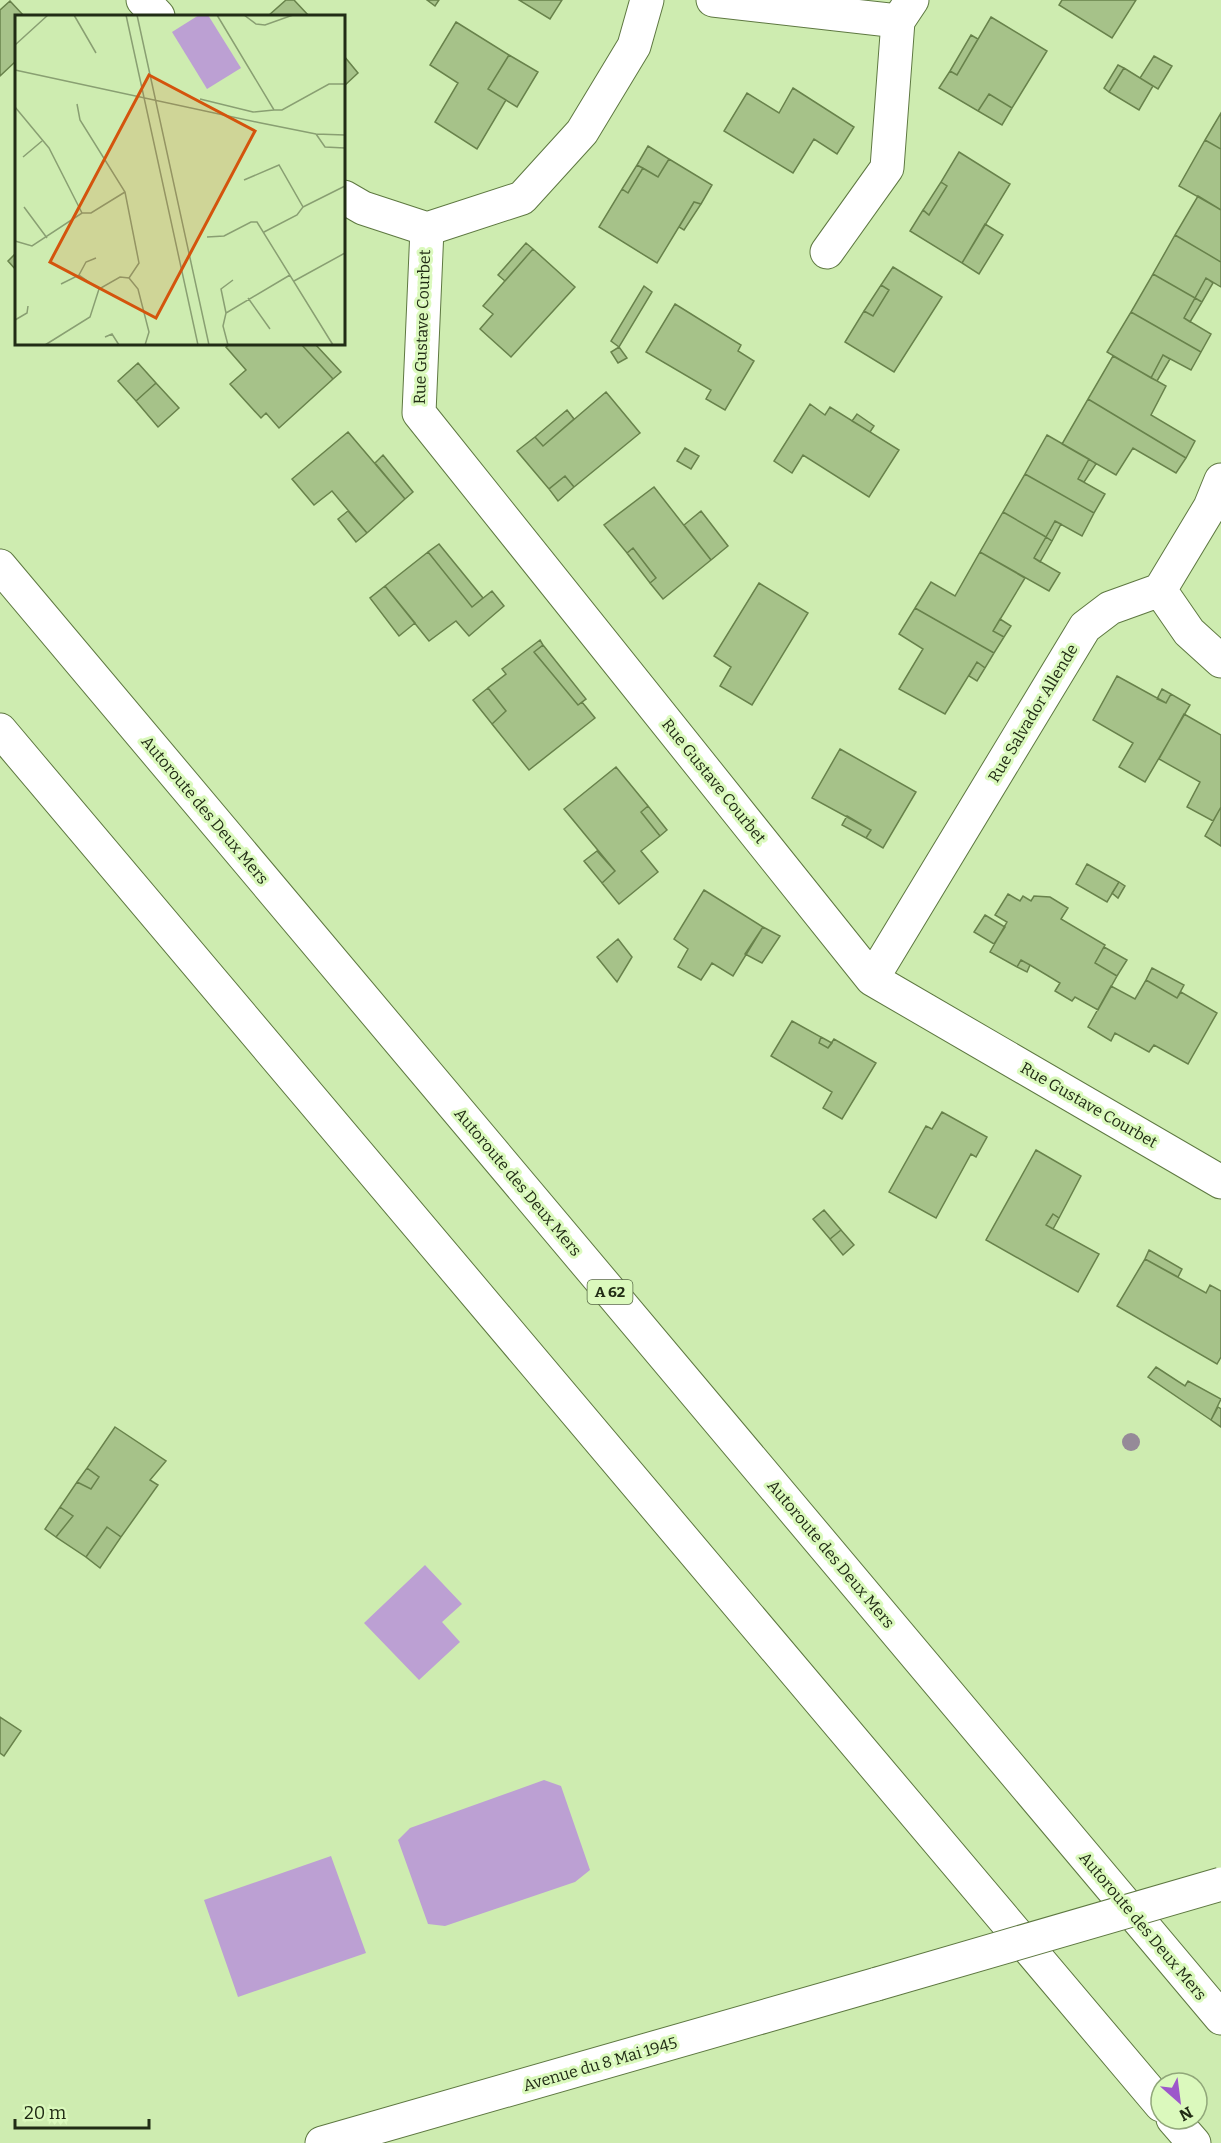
<svg xmlns="http://www.w3.org/2000/svg" width="1221" height="2143" font-family="Bitter,serif">
<style>
.green{fill:#bca0d3}
.building{fill:#a6c289;stroke:#68824b;stroke-width:1.5}
.lines{fill:none;stroke-linecap:round;stroke-linejoin:round}
.minor-casing{stroke:#5e7841;stroke-width:35}
.major-casing{stroke:#5e7841;stroke-width:35}
.highway-casing{stroke:#5e7841;stroke-width:35}
.minor{stroke:#fff;stroke-width:33}
.major{stroke:#fff;stroke-width:33}
.highway{stroke:#fff;stroke-width:33}
.major-bridge-casing{stroke:#5e7841;stroke-width:35;stroke-linecap:butt}
.major-bridge{stroke:#fff;stroke-width:33}
.tree{fill:#958a98}
.labels{text-anchor:middle;dominant-baseline:central;stroke-width:6;stroke-linejoin:round;paint-order:stroke}
.shield{fill:#dbf9bd;stroke:#596a47;stroke-width:1.5}
.shield-label{font-size:15px;font-weight:bold;fill:#212c15}
.street-label{font-size:16px;fill:#212c15;stroke:#dbf9bd}
.inset-road{fill:none;stroke:#899f72;stroke-width:1.5}
.view{fill:#d4540d;fill-opacity:0.15;stroke:#d4540d;stroke-width:3}
.inset-edge{fill:none;stroke:#212c15;stroke-width:3}
</style>
<rect width="100%" height="100%" fill="#ceecb0"/>
<path class="green" d="M 425,1565 L 462,1604 L 442,1622 L 460,1642 L 419,1680 L 364,1623 Z
M 544,1780 L 561,1786 L 590,1870 L 575,1882 L 445,1926 L 428,1924 L 398,1840 L 410,1828 Z
M 331,1856 L 366,1953 L 238,1997 L 204,1900 Z"/>
<path class="building" d="M 286,0 L 294,0 L 309,16 L 268,16 Z
M 427,0 L 439,0 L 435,6 Z
M 519,0 L 562,0 L 550,19 Z
M 1062,0 L 1136,0 L 1112,38 L 1059,5 Z
M 10,1 L 24,16 L 16,16 L 16,61 L 0,76 L 0,10 Z
M 991,17 L 1047,51 L 1012,108 L 989,94 L 978,111 L 939,88 L 950,71 L 957,75 Z
M 456,22 L 509,55 L 488,89 L 506,100 L 477,149 L 435,122 L 458,83 L 430,65 Z
M 971,35 L 978,39 L 957,75 L 950,71 Z
M 509,55 L 538,72 L 517,107 L 488,89 Z
M 344,56 L 358,73 L 344,86 Z
M 1154,56 L 1172,66 L 1158,89 L 1140,78 Z
M 1118,65 L 1124,68 L 1109,92 L 1104,88 Z
M 1124,68 L 1153,86 L 1139,110 L 1109,92 Z
M 793,88 L 854,127 L 837,154 L 814,139 L 793,173 L 724,131 L 747,93 L 779,113 Z
M 989,94 L 1012,108 L 1002,125 L 978,111 Z
M 1221,113 L 1221,149 L 1205,140 Z
M 1205,140 L 1221,149 L 1221,210 L 1179,186 Z
M 648,146 L 669,159 L 658,177 L 637,165 Z
M 959,152 L 1010,184 L 962,263 L 910,231 L 923,210 L 929,215 L 947,186 L 941,182 Z
M 669,159 L 712,185 L 701,204 L 694,202 L 657,263 L 599,227 L 622,189 L 628,193 L 643,168 L 658,177 Z
M 637,165 L 643,168 L 628,193 L 622,189 Z
M 941,182 L 947,186 L 929,215 L 923,210 Z
M 1198,196 L 1221,210 L 1221,262 L 1175,235 Z
M 694,202 L 701,204 L 684,230 L 679,227 Z
M 985,224 L 1003,235 L 979,274 L 962,263 Z
M 1175,235 L 1221,262 L 1221,287 L 1206,278 L 1195,298 L 1153,274 Z
M 526,243 L 533,249 L 505,281 L 498,275 Z
M 533,249 L 575,287 L 511,357 L 480,329 L 493,314 L 483,306 Z
M 16,253 L 16,270 L 8,261 Z
M 893,267 L 942,297 L 894,372 L 845,342 L 864,311 L 873,316 L 889,290 L 881,285 Z
M 1153,274 L 1195,298 L 1184,318 L 1211,334 L 1201,352 L 1131,312 Z
M 1206,278 L 1213,283 L 1202,302 L 1195,298 Z
M 881,285 L 889,290 L 873,316 L 864,311 Z
M 644,286 L 652,292 L 619,347 L 611,341 Z
M 1195,298 L 1202,302 L 1190,322 L 1184,318 Z
M 675,304 L 741,345 L 738,351 L 754,361 L 725,410 L 706,399 L 711,390 L 646,352 Z
M 1131,312 L 1201,352 L 1191,370 L 1163,355 L 1151,378 L 1107,352 Z
M 230,344 L 301,344 L 333,379 L 279,428 L 266,413 L 261,418 L 230,384 L 246,370 L 226,347 Z
M 301,344 L 315,344 L 341,372 L 333,379 Z
M 619,347 L 627,358 L 618,363 L 611,352 Z
M 1163,355 L 1170,359 L 1157,381 L 1151,378 Z
M 1113,356 L 1166,386 L 1151,415 L 1195,441 L 1186,458 L 1088,399 Z
M 138,363 L 156,383 L 136,401 L 118,381 Z
M 156,383 L 179,408 L 158,427 L 136,401 Z
M 606,392 L 640,433 L 574,487 L 565,476 L 549,489 L 517,451 L 535,437 L 543,446 Z
M 1088,399 L 1186,458 L 1176,473 L 1133,448 L 1116,475 L 1062,444 Z
M 810,404 L 825,415 L 830,407 L 899,450 L 869,497 L 803,455 L 792,473 L 774,461 Z
M 567,410 L 574,419 L 543,446 L 535,437 Z
M 857,414 L 874,426 L 870,432 L 852,421 Z
M 348,432 L 405,499 L 367,533 L 332,491 L 314,505 L 292,479 Z
M 1047,435 L 1089,459 L 1078,479 L 1105,494 L 1094,513 L 1025,474 Z
M 685,448 L 699,456 L 691,469 L 677,461 Z
M 383,455 L 413,492 L 405,499 L 375,463 Z
M 1089,459 L 1096,464 L 1084,482 L 1078,479 Z
M 1025,474 L 1094,513 L 1082,536 L 1055,521 L 1046,537 L 1003,512 Z
M 565,476 L 574,487 L 558,501 L 549,489 Z
M 654,487 L 711,560 L 663,599 L 650,583 L 656,578 L 633,548 L 627,553 L 604,525 Z
M 348,511 L 367,533 L 356,542 L 338,519 Z
M 701,511 L 728,546 L 711,560 L 684,525 Z
M 1003,512 L 1046,537 L 1034,558 L 1060,573 L 1049,591 L 980,552 Z
M 1055,521 L 1061,524 L 1052,541 L 1046,537 Z
M 1046,537 L 1052,541 L 1040,562 L 1034,558 Z
M 439,544 L 483,598 L 472,607 L 428,552 Z
M 633,548 L 656,578 L 650,583 L 627,553 Z
M 428,552 L 472,607 L 492,591 L 504,606 L 469,636 L 456,621 L 429,641 L 385,586 Z
M 980,552 L 1025,578 L 993,631 L 1004,637 L 994,653 L 915,608 L 931,582 L 955,596 Z
M 759,583 L 808,613 L 752,705 L 720,686 L 731,667 L 714,656 Z
M 385,586 L 415,623 L 399,636 L 370,598 Z
M 915,608 L 994,653 L 985,668 L 977,662 L 945,714 L 899,689 L 923,649 L 899,634 Z
M 1000,619 L 1011,626 L 1004,637 L 993,631 Z
M 540,640 L 543,645 L 534,652 L 578,705 L 582,702 L 595,718 L 529,770 L 492,724 L 506,711 L 488,688 L 506,674 L 502,669 Z
M 543,645 L 586,699 L 578,705 L 534,652 Z
M 977,662 L 985,668 L 977,681 L 969,676 Z
M 1117,676 L 1166,703 L 1171,694 L 1190,705 L 1145,782 L 1119,767 L 1133,743 L 1093,720 Z
M 488,688 L 506,711 L 492,724 L 473,700 Z
M 1162,689 L 1171,694 L 1166,703 L 1157,699 Z
M 1184,714 L 1221,735 L 1221,807 L 1213,821 L 1187,807 L 1200,782 L 1159,759 Z
M 840,749 L 916,792 L 883,848 L 866,838 L 871,830 L 812,798 Z
M 616,767 L 648,806 L 641,812 L 660,836 L 641,851 L 658,872 L 619,904 L 602,883 L 615,871 L 564,809 Z
M 648,806 L 667,830 L 660,836 L 641,812 Z
M 1221,807 L 1221,846 L 1205,836 Z
M 847,816 L 871,830 L 866,838 L 842,825 Z
M 597,851 L 615,871 L 602,883 L 584,861 Z
M 1087,864 L 1119,882 L 1107,902 L 1076,884 Z
M 1119,882 L 1125,886 L 1118,898 L 1112,893 Z
M 704,890 L 763,927 L 733,976 L 712,963 L 701,980 L 678,967 L 688,949 L 674,939 Z
M 1008,894 L 1020,901 L 1023,896 L 1031,901 L 1034,896 L 1050,897 L 1068,908 L 1061,919 L 1105,945 L 1095,963 L 1117,976 L 1098,1010 L 1075,997 L 1072,1001 L 1055,991 L 1060,983 L 1030,965 L 1021,960 L 1017,967 L 990,952 L 1007,922 L 995,915 Z
M 985,915 L 1005,927 L 994,944 L 974,932 Z
M 763,927 L 780,936 L 762,963 L 745,954 Z
M 618,939 L 632,957 L 617,982 L 597,957 Z
M 1104,947 L 1127,960 L 1117,976 L 1095,963 Z
M 1021,960 L 1030,965 L 1027,972 L 1017,967 Z
M 1152,968 L 1184,985 L 1177,998 L 1146,980 Z
M 1146,980 L 1177,998 L 1181,992 L 1217,1013 L 1188,1064 L 1154,1045 L 1149,1052 L 1115,1033 L 1111,1041 L 1088,1027 L 1111,986 L 1135,999 Z
M 792,1021 L 821,1037 L 819,1043 L 828,1048 L 834,1039 L 876,1063 L 842,1119 L 823,1108 L 832,1092 L 771,1056 Z
M 821,1037 L 832,1043 L 828,1048 L 819,1043 Z
M 942,1112 L 987,1137 L 976,1157 L 971,1154 L 936,1218 L 889,1192 L 926,1126 L 932,1129 Z
M 1036,1150 L 1081,1176 L 1059,1218 L 1053,1214 L 1046,1225 L 1099,1254 L 1078,1292 L 986,1240 Z
M 824,1210 L 841,1230 L 830,1239 L 813,1219 Z
M 1053,1214 L 1059,1218 L 1053,1229 L 1046,1225 Z
M 841,1230 L 854,1245 L 843,1255 L 830,1239 Z
M 1149,1250 L 1182,1269 L 1178,1277 L 1145,1259 Z
M 1145,1259 L 1206,1293 L 1210,1285 L 1221,1291 L 1221,1357 L 1217,1364 L 1117,1306 Z
M 1156,1367 L 1185,1386 L 1188,1381 L 1221,1399 L 1211,1420 L 1148,1377 Z
M 1218,1407 L 1221,1409 L 1221,1427 L 1211,1420 Z
M 115,1427 L 166,1461 L 150,1480 L 158,1485 L 121,1537 L 107,1527 L 86,1557 L 56,1537 L 73,1516 L 60,1507 L 77,1482 L 91,1489 L 99,1477 L 87,1468 Z
M 87,1468 L 99,1477 L 91,1489 L 77,1482 Z
M 60,1507 L 73,1516 L 56,1537 L 45,1529 Z
M 107,1527 L 121,1537 L 100,1568 L 86,1557 Z
M 0,1717 L 21,1731 L 4,1756 L 0,1753 Z"/>
<g class="lines">
<defs>
<path id="minor" d="M 143,0 L 158,16
M 713,0 L 898,21 L 912,0
M 344,197 L 363,208 L 427,229 L 522,198 L 582,132 L 634,46 L 647,0
M 427,229 L 419,413 L 872,979 L 1221,1182
M 827,252 L 887,168 L 898,21
M 1160,590 L 1189,632 L 1221,661
M 872,979 L 1085,627 L 1110,608 L 1160,590 L 1210,507 L 1221,480"/>
<path id="major" d="M 322,2143 L 877,1984"/>
<path id="highway" d="M 0,566 L 1221,2018
M 0,730 L 1161,2105
M 1173,2119 L 1194,2143"/>
</defs>
<use href="#minor" class="minor-casing"/>
<use href="#major" class="major-casing"/>
<use href="#highway" class="highway-casing"/>
<use href="#minor" class="minor"/>
<use href="#major" class="major"/>
<use href="#highway" class="highway"/>
<defs>
<path id="major-bridge" d="M 877,1984 L 1221,1884"/>
</defs>
<use href="#major-bridge" class="major-bridge-casing"/>
<use href="#major-bridge" class="major-bridge"/>
</g>
<circle class="tree" cx="1131" cy="1442" r="9"/>
<g class="labels">
<rect class="shield" x="587.5" y="1280" width="45" height="24" rx="4.5"/>
<g class="shield-label">
<text x="610" y="1292">A 62</text>
</g>
<g class="street-label">
<text transform="translate(422 327) rotate(-88)">Rue Gustave Courbet</text>
<text transform="translate(1033 713) rotate(-59)">Rue Salvador Allende</text>
<text transform="translate(714 781) rotate(51)">Rue Gustave Courbet</text>
<text transform="translate(205 810) rotate(50)">Autoroute des Deux Mers</text>
<text transform="translate(1089 1105) rotate(30)">Rue Gustave Courbet</text>
<text transform="translate(518 1182) rotate(50)">Autoroute des Deux Mers</text>
<text transform="translate(831 1554) rotate(50)">Autoroute des Deux Mers</text>
<text transform="translate(1143 1926) rotate(50)">Autoroute des Deux Mers</text>
<text transform="translate(600 2064) rotate(-16)">Avenue du 8 Mai 1945</text>
</g>
</g>
<g transform="translate(15 15)">
<rect width="330" height="330" fill="#ceecb0"/>
<path d="M 184,0 L 193,0 L 226,53 L 192,74 L 157,17 Z" fill="#bca0d3"/>
<path class="inset-road" d="M 59,0 L 81,38M 111,0 L 183,330M 122,0 L 194,330M 202,0 L 259,95 L 267,95 L 314,69 L 330,69M 229,0 L 241,9 L 250,10 L 278,0M 0,30 L 33,0M 0,55 L 246,108 L 301,119 L 330,120M 185,84 L 238,97 L 259,95M 62,89 L 65,105 L 110,177 L 124,248 L 114,263M 0,92 L 34,133 L 67,198M 301,119 L 310,132 L 330,133M 8,142 L 27,126M 229,165 L 264,150 L 288,192 L 282,200 L 249,217M 9,192 L 32,223M 288,192 L 330,171M 192,222 L 209,221 L 236,207 L 242,207 L 318,330M 0,226 L 17,231 L 67,198 L 76,198 L 110,177M 64,260 L 71,247 L 81,243M 279,266 L 330,238M 46,269 L 64,260 L 84,274M 233,283 L 255,314M 211,298 L 206,274 L 218,265M 0,305 L 12,298 L 13,291M 90,322 L 97,319 L 104,330M 30,330 L 75,302 L 84,274 L 105,262 L 114,263 L 123,274 L 134,317 L 130,330M 213,330 L 208,311 L 211,298 L 275,260"/>
<path class="view" d="M 134,60 L 240,116 L 141,303 L 35,247 Z"/>
<rect width="330" height="330" class="inset-edge"/>
</g>
<g transform="translate(1179 2101) rotate(152)"><circle r="28" fill="#dbf9bd" stroke="#91a77a" stroke-width="1.5"/>
<path d="M0-4.5L10 22L0 15L-10 22Z" fill="#9d57cb"/>
<text y="-9" font-size="16" font-weight="bold" text-anchor="middle" fill="#212c15">N</text>
</g>
<path d="M15 2119v9h134v-9" fill="none" stroke="#212c15" stroke-width="3"/>
<text x="24" y="2119" font-size="18" fill="#212c15" stroke="#dbf9bd" stroke-width="4.5" paint-order="stroke">20 m</text>
</svg>
